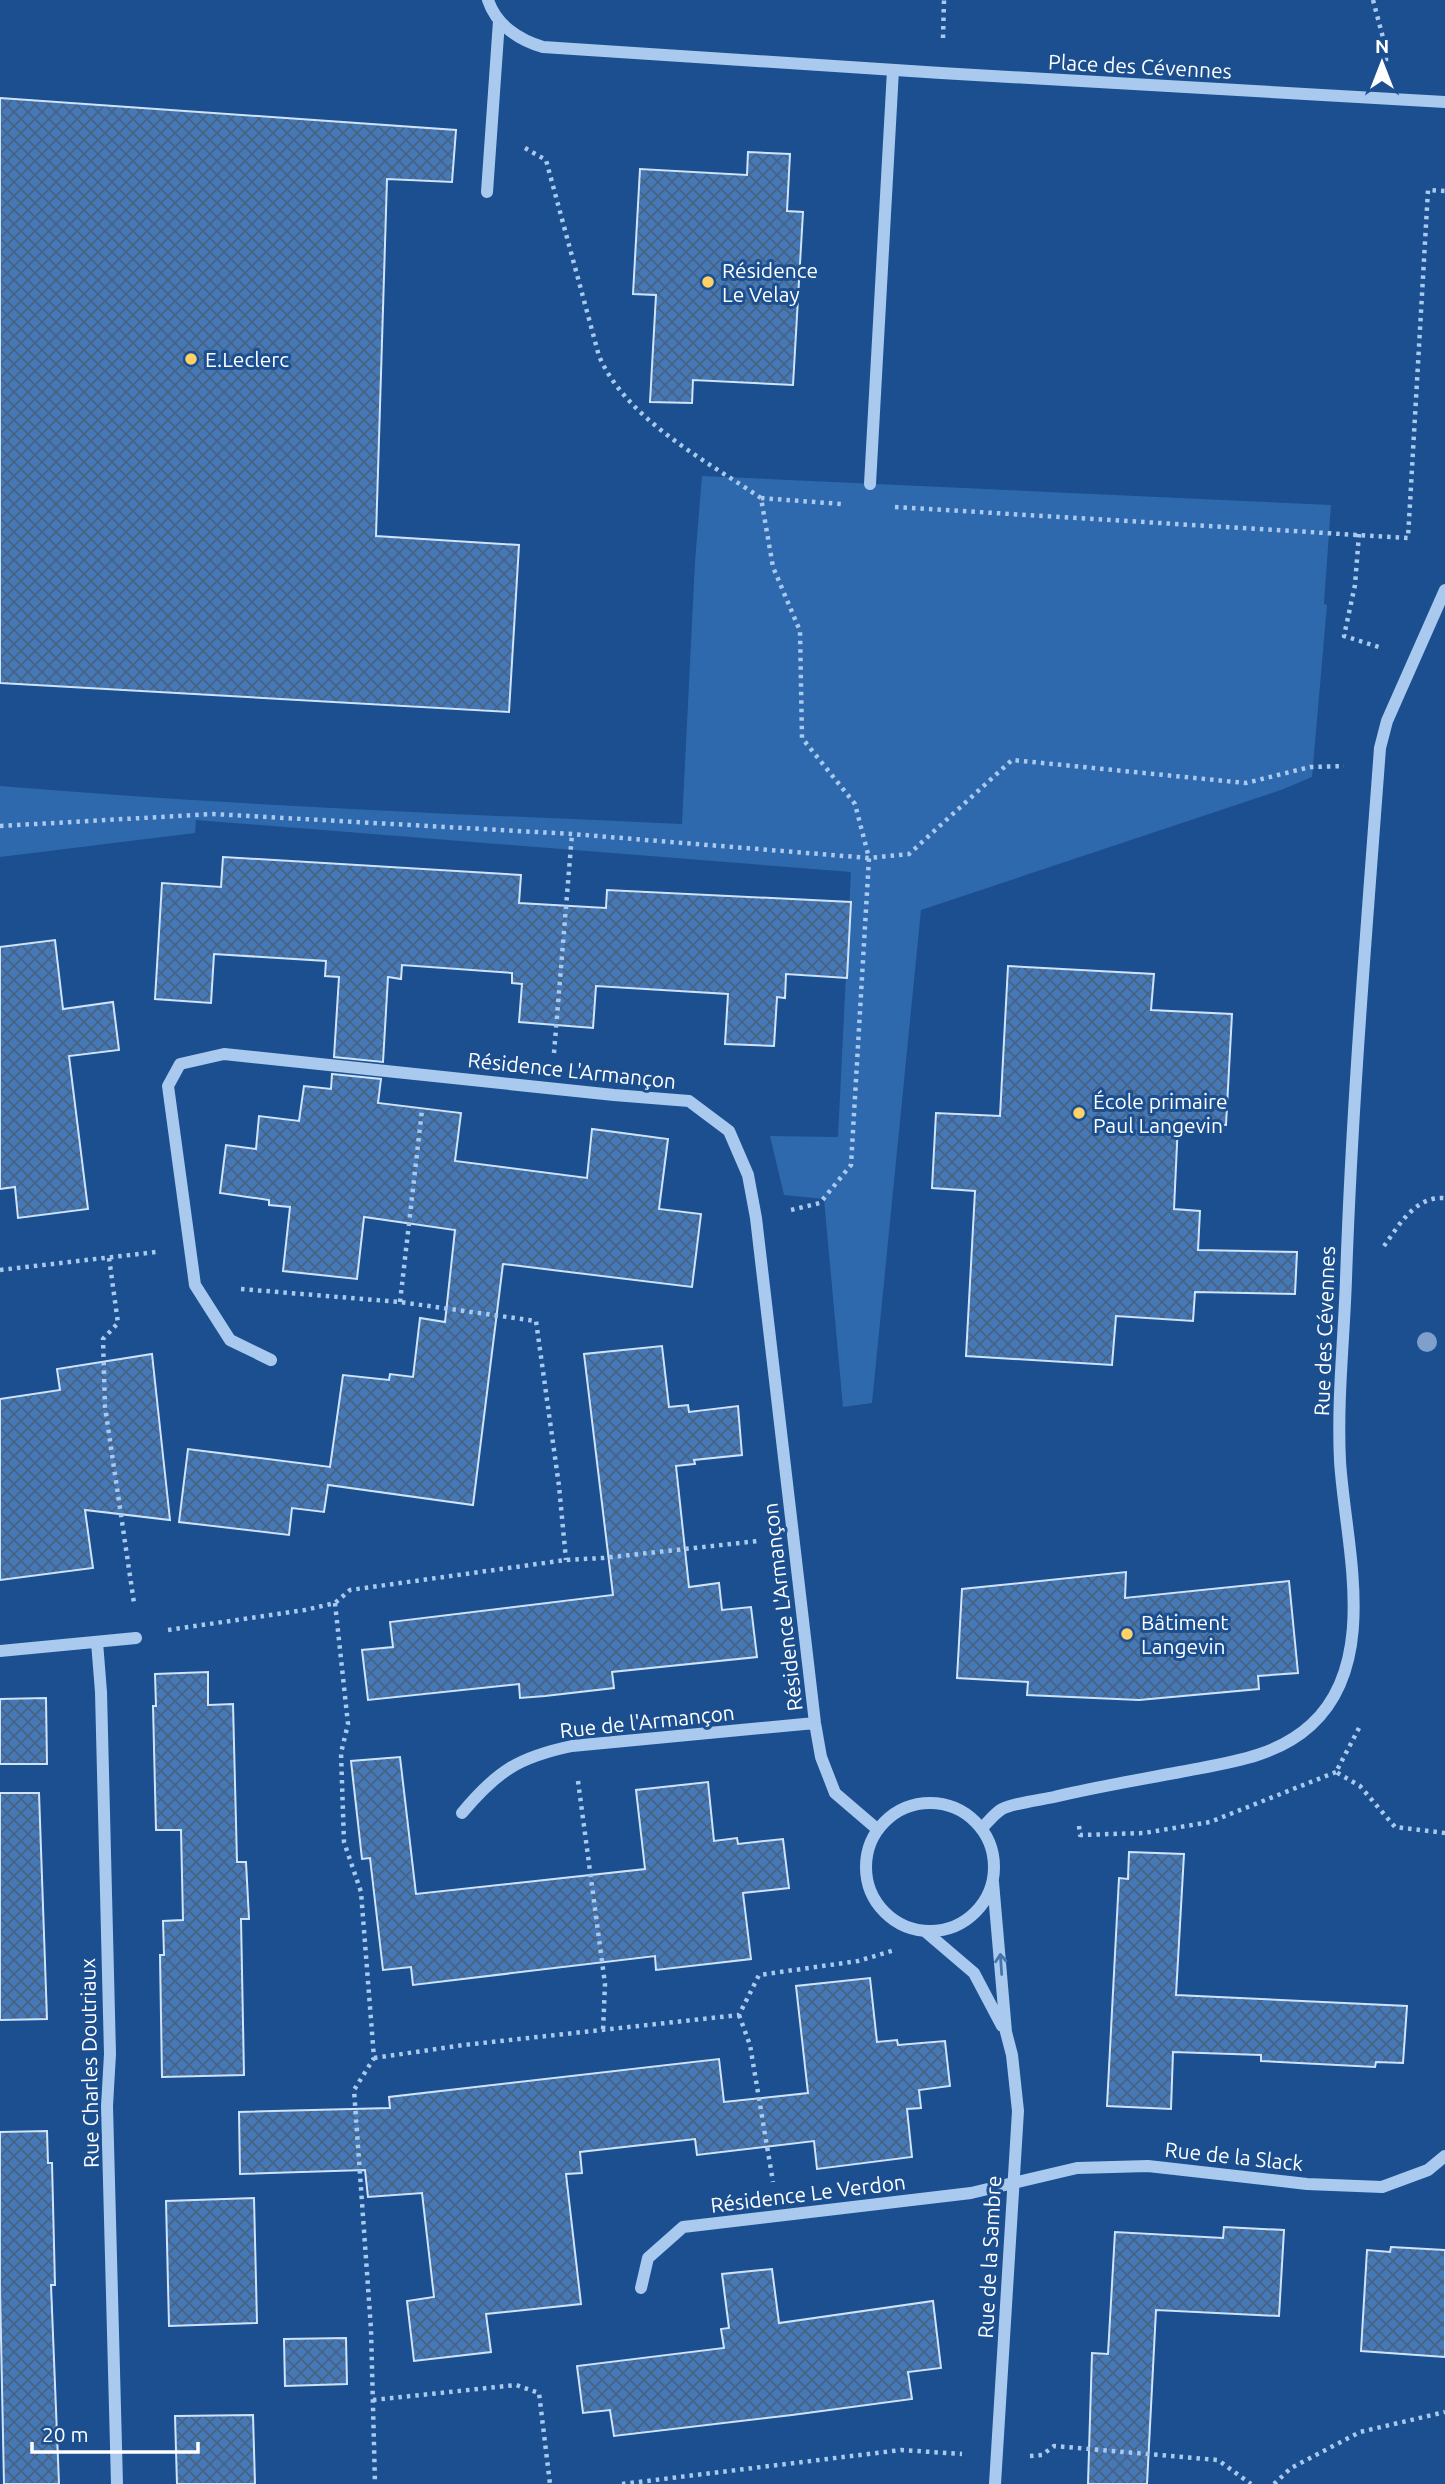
<svg xmlns="http://www.w3.org/2000/svg" width="1445" height="2484" font-family="Ubuntu,sans-serif">
<style>
.green{fill:#2e69ad}
.building{fill:url(#building-cross-hatch);stroke:#cfe3fa;stroke-width:2}
.lines{fill:none;stroke-linecap:round;stroke-linejoin:round}
.path{stroke:#a9c9ee;stroke-width:4.5;stroke-dasharray:3.5 5;stroke-linecap:butt}
.minor{stroke:#a9c9ee;stroke-width:12}
.tree{fill:#7ea0ca}
.oneway{stroke:#4674ac}
.poi-dot{fill:#ffd166;stroke:#1b4f8f;stroke-width:2.5}
.labels{text-anchor:middle;dominant-baseline:central;stroke-width:6;stroke-linejoin:round;paint-order:stroke}
.street-label{font-size:21px;fill:#fff;stroke:#1b4f8f}
.poi-label{font-size:21px;fill:#fff;stroke:#1b4f8f;text-anchor:start}
</style>
<defs>
<pattern id="building-cross-hatch" width="8" height="8" patternUnits="userSpaceOnUse" patternTransform="scale(1.75)"><rect width="8" height="8" fill="#4478b7"/><path d="M0 0l8 8M0 8l8-8" fill="none" stroke="#486282"/></pattern>
</defs>
<rect width="100%" height="100%" fill="#1b4f8f"/>
<path class="green" d="M 702,476 L 1331,505 L 1324,604 L 1327,605 L 1312,777 L 1281,790 L 921,910 L 872,1403 L 843,1407 L 824,1199 L 784,1195 L 770,1136 L 838,1137 L 851,872 L 196,820 L 195,833 L 0,857 L 0,786 C 227,805 454,814 682,824 L 695,562 Z"/>
<path class="building" d="M 0,98 L 456,130 L 452,182 L 387,179 L 376,536 L 519,545 L 509,712 L 0,683 Z
M 748,152 L 790,154 L 787,211 L 803,212 L 793,385 L 693,380 L 692,403 L 650,402 L 656,295 L 633,294 L 640,169 L 747,175 Z
M 223,857 L 521,875 L 519,903 L 606,908 L 607,890 L 851,902 L 847,978 L 786,974 L 785,998 L 777,997 L 774,1046 L 725,1044 L 728,994 L 596,986 L 593,1028 L 519,1022 L 522,984 L 512,983 L 512,973 L 402,965 L 401,979 L 388,977 L 383,1062 L 334,1057 L 339,977 L 325,976 L 326,961 L 214,954 L 211,1003 L 155,999 L 162,883 L 221,887 Z
M 55,940 L 63,1009 L 113,1002 L 119,1050 L 69,1056 L 88,1209 L 18,1218 L 15,1187 L 0,1189 L 0,947 Z
M 1008,966 L 1154,974 L 1151,1010 L 1232,1014 L 1226,1125 L 1178,1123 L 1174,1209 L 1200,1211 L 1198,1250 L 1297,1252 L 1295,1294 L 1195,1292 L 1193,1321 L 1116,1316 L 1112,1365 L 966,1356 L 975,1191 L 932,1188 L 936,1113 L 1000,1116 Z
M 332,1074 L 381,1079 L 378,1103 L 461,1113 L 455,1161 L 587,1178 L 592,1129 L 668,1139 L 659,1209 L 701,1214 L 692,1287 L 503,1264 L 473,1505 L 328,1485 L 324,1512 L 292,1508 L 289,1535 L 179,1522 L 188,1449 L 330,1467 L 343,1375 L 389,1380 L 390,1374 L 413,1377 L 420,1318 L 445,1322 L 455,1230 L 364,1217 L 357,1279 L 283,1271 L 290,1207 L 269,1205 L 269,1200 L 220,1193 L 226,1145 L 256,1149 L 259,1116 L 299,1121 L 304,1086 L 331,1089 Z
M 662,1346 L 669,1407 L 688,1405 L 689,1412 L 738,1406 L 742,1455 L 694,1460 L 695,1464 L 676,1466 L 689,1587 L 719,1583 L 722,1610 L 751,1607 L 757,1657 L 612,1672 L 614,1688 L 545,1696 L 520,1698 L 519,1684 L 368,1700 L 362,1650 L 393,1647 L 390,1622 L 613,1595 L 584,1354 Z
M 152,1354 L 170,1520 L 85,1510 L 93,1568 L 0,1580 L 0,1399 L 60,1390 L 57,1369 Z
M 1126,1572 L 1125,1598 L 1289,1581 L 1298,1673 L 1258,1676 L 1259,1689 L 1139,1700 L 1027,1695 L 1028,1682 L 957,1678 L 962,1589 Z
M 208,1672 L 208,1705 L 233,1704 L 237,1862 L 246,1862 L 249,1919 L 241,1919 L 244,2075 L 162,2077 L 160,1955 L 164,1955 L 163,1921 L 183,1920 L 181,1830 L 156,1830 L 153,1706 L 156,1706 L 155,1674 Z
M 46,1698 L 47,1764 L 0,1764 L 0,1699 Z
M 400,1757 L 416,1894 L 645,1869 L 636,1790 L 708,1782 L 714,1841 L 737,1838 L 738,1844 L 783,1839 L 789,1888 L 743,1893 L 751,1959 L 656,1970 L 655,1956 L 413,1985 L 411,1967 L 383,1970 L 370,1858 L 362,1859 L 351,1761 Z
M 0,1793 L 39,1793 L 47,2019 L 0,2020 Z
M 1129,1852 L 1184,1854 L 1176,1995 L 1407,2006 L 1403,2063 L 1376,2062 L 1375,2067 L 1261,2061 L 1261,2055 L 1173,2052 L 1171,2109 L 1107,2106 L 1119,1878 L 1128,1879 Z
M 870,1978 L 877,2042 L 897,2040 L 898,2045 L 945,2041 L 950,2086 L 919,2090 L 921,2108 L 907,2109 L 912,2157 L 817,2169 L 814,2141 L 697,2155 L 695,2139 L 580,2152 L 582,2173 L 566,2174 L 581,2304 L 486,2314 L 491,2352 L 414,2361 L 407,2301 L 434,2297 L 422,2193 L 368,2197 L 365,2170 L 240,2174 L 239,2112 L 390,2108 L 389,2097 L 719,2059 L 724,2102 L 808,2093 L 796,1986 Z
M 47,2131 L 48,2163 L 52,2163 L 55,2285 L 51,2285 L 59,2484 L 4,2484 L 0,2289 L 0,2132 Z
M 254,2198 L 257,2323 L 169,2326 L 166,2201 Z
M 1224,2227 L 1284,2230 L 1279,2316 L 1156,2310 L 1147,2484 L 1088,2484 L 1092,2353 L 1108,2354 L 1115,2232 L 1223,2238 Z
M 1391,2247 L 1445,2250 L 1445,2357 L 1361,2351 L 1367,2250 L 1390,2252 Z
M 772,2269 L 779,2323 L 933,2301 L 941,2368 L 908,2372 L 912,2399 L 792,2415 L 614,2436 L 610,2410 L 583,2413 L 577,2366 L 724,2348 L 721,2329 L 729,2328 L 722,2274 Z
M 346,2338 L 347,2384 L 285,2386 L 284,2339 Z
M 253,2415 L 255,2484 L 177,2484 L 175,2416 Z"/>
<g class="lines">
<path class="path" d="M 1373,0 L 1386,49 L 1386,63
M 943,38 L 944,0
M 525,148 L 546,160 L 599,356 C 627,420 705,460 761,498 L 773,567 L 800,631 L 802,738 L 855,804 L 869,858 L 851,1165 L 820,1203 L 791,1210
M 761,498 L 841,504
M 895,507 L 1408,538 L 1428,190 L 1445,191
M 1359,534 L 1355,585 L 1344,636 L 1382,648
M 0,826 L 213,814 L 572,834 L 869,858 L 909,854 L 1012,760 L 1246,783 L 1310,767 L 1344,766
M 554,1053 L 572,834
M 1384,1246 C 1400,1224 1415,1196 1445,1198
M 109,1258 L 118,1323 L 103,1339 L 105,1407 L 134,1603
M 0,1270 L 156,1252
M 241,1289 L 400,1302 L 536,1321 L 559,1486 L 566,1560
M 400,1302 L 422,1110
M 335,1603 L 348,1724 L 341,1753 L 344,1842 L 361,1892 L 374,2058 L 354,2090 L 371,2329 L 375,2484
M 168,1630 L 305,1610 L 335,1603 L 350,1590 L 566,1560 L 603,1558 L 758,1541
M 1359,1728 L 1336,1772 L 1360,1786 L 1395,1827 L 1445,1833
M 578,1781 L 605,1984 L 603,2031
M 1079,1826 L 1080,1835 L 1144,1833 L 1210,1822 L 1336,1772
M 739,2015 L 750,2045 L 773,2182
M 374,2058 L 464,2045 L 739,2015 L 759,1975 L 858,1961 L 895,1950
M 373,2400 L 516,2385 L 539,2393 L 550,2484
M 1030,2456 L 1042,2455 L 1054,2446 L 1218,2460 L 1251,2484
M 622,2484 L 901,2450 L 962,2454
M 1274,2484 L 1291,2468 L 1360,2432 L 1445,2412"/>
<path class="minor" d="M 488,0 C 496,25 519,40 543,47 L 941,73 L 1445,102
M 487,192 L 499,21
M 870,484 L 893,70
M 271,1360 L 230,1340 L 195,1285 L 168,1086 L 180,1064 L 224,1054 L 614,1095 L 689,1101 L 729,1131 L 748,1175 L 756,1218 L 815,1723 L 821,1757 L 835,1793 L 877,1829
M 97,1642 L 101,1692 L 110,2054 L 107,2106 L 117,2484
M 0,1651 L 136,1638
M866 1867a64 64 0 1 1 128 0a64 64 0 1 1-128 0Z
M 462,1813 C 497,1771 519,1757 572,1746 L 815,1723
M 982,1828 C 988,1822 995,1813 1002,1809 C 1014,1803 1040,1800 1054,1797 C 1095,1787 1138,1780 1180,1772 C 1226,1763 1275,1758 1311,1725 C 1381,1661 1345,1543 1340,1461 C 1337,1400 1344,1339 1346,1279 C 1352,1102 1367,924 1380,748 L 1387,721 L 1445,590
M 993,1882 L 1006,2032 L 1012,2055 L 1018,2111 L 995,2484
M 926,1932 L 974,1973 L 1002,2026
M 641,2288 L 648,2258 L 683,2227 L 971,2193 L 1077,2168 L 1148,2166 L 1307,2184 L 1382,2187 L 1428,2170 L 1445,2156"/>
</g>
<circle class="tree" cx="1427" cy="1342" r="10"/>
<defs><path id="oneway-shaft" d="M-6 0H5M1.5-3L5.5 0L1.5 3" fill="none" stroke-width="1.6" stroke-linecap="round" stroke-linejoin="round" transform="scale(1.75)"/></defs>
<use class="oneway" href="#oneway-shaft" transform="translate(1001 1964) rotate(-94)"/>
<g class="poi-dot">
<circle cx="708" cy="282" r="7"/>
<circle cx="191" cy="359" r="7"/>
<circle cx="1079" cy="1113" r="7"/>
<circle cx="1127" cy="1634" r="7"/>
</g>
<g class="labels">
<g class="street-label">
<text transform="translate(1140 66) rotate(3)">Place des Cévennes</text>
<text transform="translate(572 1070) rotate(6)">Résidence L'Armançon</text>
<text transform="translate(1324 1331) rotate(-88)">Rue des Cévennes</text>
<text transform="translate(782 1607) rotate(-97)">Résidence L'Armançon</text>
<text transform="translate(647 1721) rotate(-6)">Rue de l'Armançon</text>
<text transform="translate(89 2063) rotate(-91)">Rue Charles Doutriaux</text>
<text transform="translate(1234 2156) rotate(6)">Rue de la Slack</text>
<text transform="translate(808 2193) rotate(-7)">Résidence Le Verdon</text>
<text transform="translate(989 2257) rotate(-87)">Rue de la Sambre</text>
</g>
<g class="poi-label">
<text x="722" y="270">Résidence<tspan x="722" dy="24">Le Velay</tspan></text>
<text x="205" y="359">E.Leclerc</text>
<text x="1093" y="1101">École primaire<tspan x="1093" dy="24">Paul Langevin</tspan></text>
<text x="1141" y="1622">Bâtiment<tspan x="1141" dy="24">Langevin</tspan></text>
</g>
</g>
<g transform="translate(1382 63)" stroke="#1b4f8f" stroke-width="5" paint-order="stroke">
<path d="M0-5L12 26L0 18L-12 26Z" fill="#ffffff"/>
<text y="-10" font-size="19" font-weight="bold" text-anchor="middle" fill="#ffffff">N</text>
</g>
<path d="M32 2442v10h166v-10" fill="none" stroke="#ffffff" stroke-width="3.5"/>
<text x="42" y="2442" font-size="21" fill="#ffffff" stroke="#1b4f8f" stroke-width="5" paint-order="stroke">20 m</text>
</svg>
